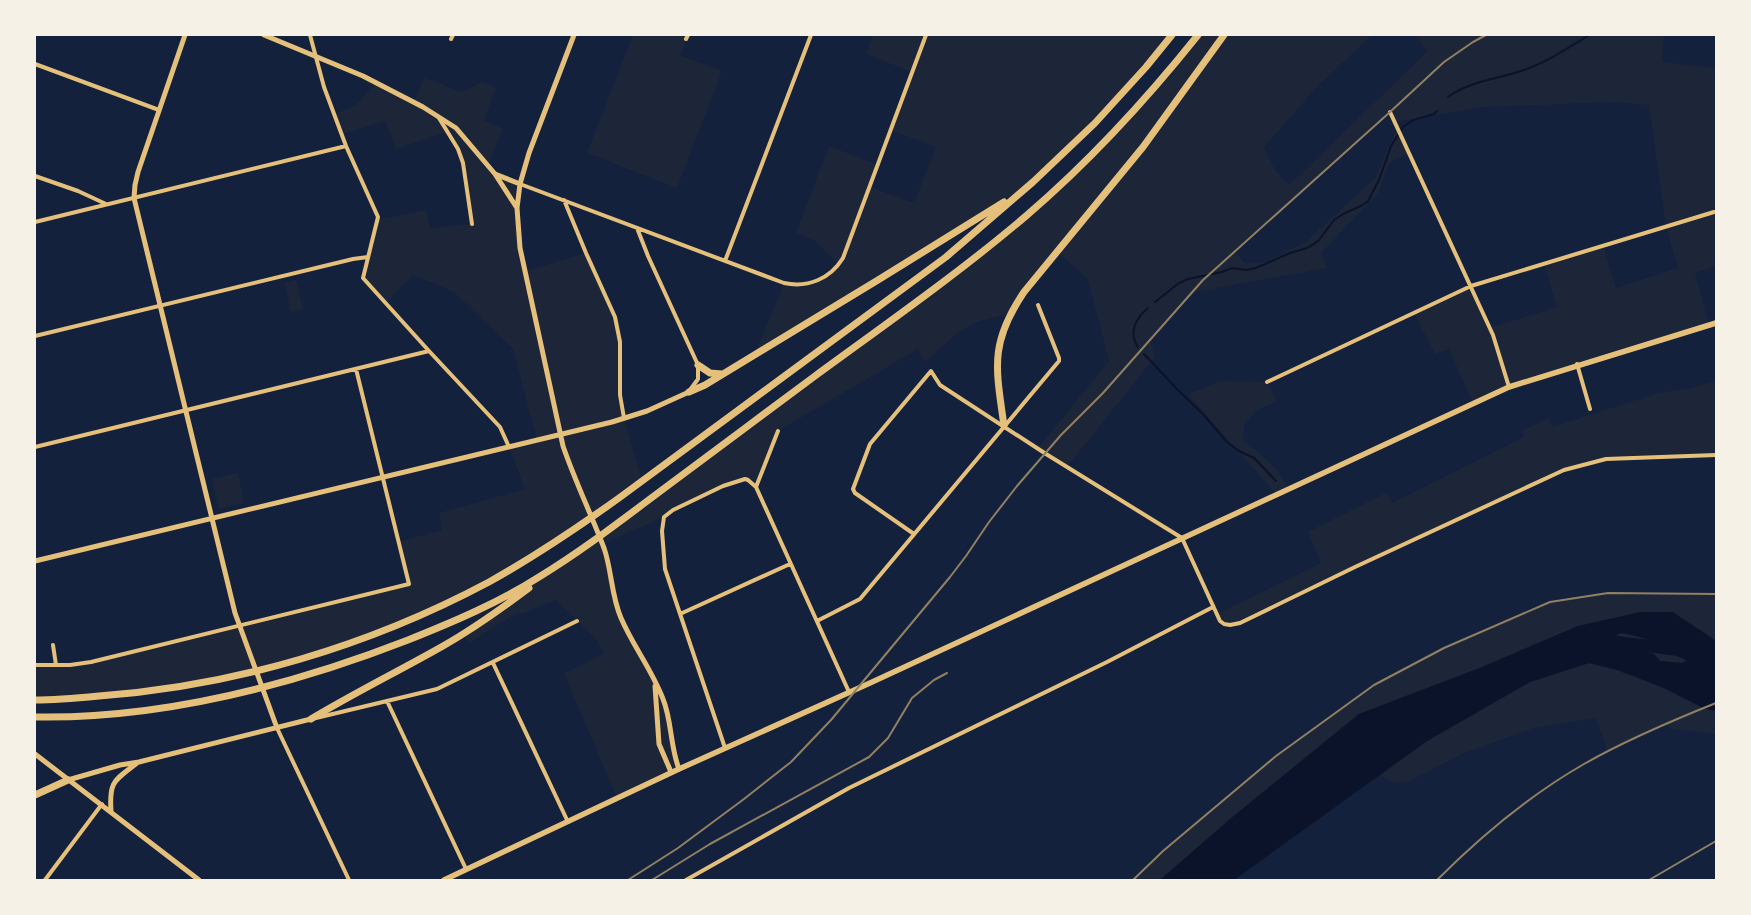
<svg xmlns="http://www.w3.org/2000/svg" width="1751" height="915" font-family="'Open Sans',sans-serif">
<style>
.green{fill:#1d2539}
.water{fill:#0b132b;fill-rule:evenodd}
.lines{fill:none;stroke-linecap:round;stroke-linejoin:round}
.stream{stroke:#0b132b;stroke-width:2}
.river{stroke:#0b132b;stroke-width:12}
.minor{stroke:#e5c07b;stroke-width:4}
.tertiary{stroke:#e5c07b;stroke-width:5}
.secondary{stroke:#e5c07b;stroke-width:5.5}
.motorway{stroke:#e5c07b;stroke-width:7}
.rail{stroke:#918062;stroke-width:2}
</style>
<rect width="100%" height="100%" fill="#14213d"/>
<path class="green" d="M 633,35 L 688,35 L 680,55 L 722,71 L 677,188 L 587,153 Z
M 873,35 L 1172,35 L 1146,67 L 1033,182 L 990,212 L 755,354 L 784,283 L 814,282 L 839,265 L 815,241 L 796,233 L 829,146 L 878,165 L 870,187 L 914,203 L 936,147 L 891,130 L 912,72 L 866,54 Z
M 1198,35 L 1372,35 L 1317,87 L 1264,147 L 1275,170 L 1289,185 L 1428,51 L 1414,35 L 1664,35 L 1662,62 L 1716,68 L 1716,266 L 1695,273 L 1709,325 L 1577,364 L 1473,403 L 1449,349 L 1435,354 L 1414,313 L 1471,286 L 1490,328 L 1557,307 L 1544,264 L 1603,246 L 1616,288 L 1678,268 L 1666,227 L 1649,105 L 1611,102 L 1483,107 L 1395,122 L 1389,111 L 1235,252 L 1245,263 L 1264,262 L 1306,242 L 1375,178 L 1398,127 L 1409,153 L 1389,163 L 1379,192 L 1321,253 L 1327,268 L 1193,292 L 1150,340 L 1155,357 L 1067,467 L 1038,448 L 1109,361 L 1088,279 L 1057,252 L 1011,313 L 980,321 L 961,330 L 925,362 L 918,349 L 778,431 L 756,487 L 748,480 L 740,479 L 673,510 L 664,517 L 602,544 L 616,604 L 663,698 L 679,769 L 617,798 L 564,673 L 604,654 L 596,639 L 556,600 L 524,613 L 515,614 L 469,643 L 464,633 L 503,607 L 995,242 L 1093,153 Z
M 424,77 L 461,92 L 482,82 L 496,87 L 484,120 L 503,128 L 488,166 L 495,174 L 520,184 L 517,208 L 525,271 L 586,253 L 618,328 L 620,384 L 624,418 L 642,481 L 569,534 L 459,597 L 331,650 L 182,686 L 35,700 L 35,665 L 70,665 L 91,662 L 408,584 L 398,542 L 442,530 L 439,513 L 525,489 L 509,447 L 537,440 L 513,349 L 454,292 L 413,275 L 386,303 L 363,278 L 378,220 L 426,210 L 430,228 L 472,224 L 466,177 L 458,149 L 447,132 L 396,149 L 386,121 L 343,134 L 335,114 L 356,105 L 377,83 L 414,102 Z
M 296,280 L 303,309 L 291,312 L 284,283 Z
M 1716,380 L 1716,455 L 1606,459 L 1564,470 L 1240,623 L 1224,624 L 1217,614 L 1321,563 L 1308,532 L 1386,493 L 1392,503 L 1524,437 L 1522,431 L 1549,418 L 1553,427 L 1658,393 L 1692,388 Z
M 1220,381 L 1267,382 L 1277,401 L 1257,410 L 1244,424 L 1243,440 C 1262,455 1278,466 1288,489 L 1276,494 L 1188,394 Z
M 238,473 L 244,503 L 218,509 L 212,479 Z
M 1608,593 L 1716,594 L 1716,641 L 1701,630 L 1578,626 L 1482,667 L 1359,714 L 1230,819 L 1160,880 L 1133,880 L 1163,851 L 1276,756 L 1374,685 L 1444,648 L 1550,602 Z
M 1621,633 C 1644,637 1664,646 1686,656 L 1687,660 L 1683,663 L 1660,661 L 1654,654 L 1646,652 L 1617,639 L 1615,636 Z
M 1589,663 C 1615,670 1642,678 1666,689 C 1683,697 1698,707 1716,711 L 1716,734 L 1669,728 L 1667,724 L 1608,752 L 1596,718 L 1533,728 L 1462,754 L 1410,781 L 1397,783 L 1387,780 L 1381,775 L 1427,741 L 1530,682 Z"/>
<path class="water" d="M 1640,612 L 1673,612 L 1716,641 L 1716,711 L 1703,708 L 1666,689 L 1618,670 L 1589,663 L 1530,682 L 1427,741 L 1234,880 L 1160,880 L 1230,819 L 1359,714 L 1482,667 L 1578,626 ZM 1621,633 C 1644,636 1664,647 1685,656 L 1687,660 L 1682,663 L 1660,661 L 1654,654 L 1646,652 L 1617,639 L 1615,636 Z"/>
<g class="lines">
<path class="stream" d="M 1448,97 C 1469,81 1499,79 1524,70 C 1547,62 1568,48 1589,35
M 1155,302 L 1179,283 L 1188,279 L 1222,272 L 1232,268 L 1246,270 L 1256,268 L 1290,253 L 1307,248 L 1314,244 L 1319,240 L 1334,220 L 1345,213 L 1361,206 L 1368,201 L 1379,180 L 1391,146 L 1403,127 L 1413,120 L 1434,114 L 1437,111
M 1138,347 C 1128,333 1136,318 1148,308
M 1144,354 L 1177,389 L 1203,414 L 1227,442 L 1239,451 L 1254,458 L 1276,481"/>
<path class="river" d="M 1610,641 L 1678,650 L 1716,667"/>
<path class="minor" d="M 310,35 L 324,87 L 346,146 L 378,217 L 363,278 L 429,351 L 500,427 L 509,447
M 451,39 L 453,35
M 686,39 L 688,35
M 35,64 L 159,110
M 1390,112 L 1493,335 L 1509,387
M 439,118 L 458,149 L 463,163 L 472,224
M 35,176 L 78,191 L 106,204
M 520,184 L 784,283 C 808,288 830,279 843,258 L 926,35
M 564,200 L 586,253 L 615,317 L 620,342 L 620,395 L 624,418
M 35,222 L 346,146
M 637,228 L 648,256 L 698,365 L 698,379 L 690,390
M 725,261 L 811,35
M 35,336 L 353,259 L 368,257
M 1577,364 L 1590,409
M 1267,382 L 1471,286 L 1714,212
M 35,447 L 429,351
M 756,487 L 778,431
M 914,534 L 855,493 L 853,489 L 870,444 L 931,371 L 940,385 L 1046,454 L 1182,538 L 1220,621 L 1224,624 L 1230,625 L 1240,623 L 1355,567 L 1564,470 L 1606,459 L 1716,455
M 680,614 L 790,564
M 817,621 L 860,599 L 1059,361 L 1059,358 L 1038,305
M 53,645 L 56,665
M 493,663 L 568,822
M 36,665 L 70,665 L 91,662 L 409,584 L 356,369
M 387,701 L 466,869
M 316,718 L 437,689 L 577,621
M 277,728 L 349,880
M 725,748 L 665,569 L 662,531 L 664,517 L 673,510 L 723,486 L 745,479 L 748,480 L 756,487 L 849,692
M 45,880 L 102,804
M 686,880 L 849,788 L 1107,662 L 1213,607"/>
<path class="tertiary" d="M 185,35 L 138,172 L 135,185 L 134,198 L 235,613 L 277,728
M 264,35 L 363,76 L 423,107 L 456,128 L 495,174 L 520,184
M 574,35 L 529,153 L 520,184 L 517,208 L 520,248 L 563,446 C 575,481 591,514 604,548 C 612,571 611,595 621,618 C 633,646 652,670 663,699 C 672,721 670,746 679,769
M 495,174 L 517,208
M 35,561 L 612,422 L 647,411 L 689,392
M 655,686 L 659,744 L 671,772
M 35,754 L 199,880
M 68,780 L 120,765 L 139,762 L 311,719
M 111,811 C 109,781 114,781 137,763"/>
<path class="secondary" d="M 444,880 L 679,769 L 870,683 L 1509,387 L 1716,323"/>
<path class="motorway" d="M 698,365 L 710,373 L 722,374
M 689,392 L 705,385 L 878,280 L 1004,202
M 1004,426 C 996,368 989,344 1024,292 L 1143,147 L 1224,35
M 35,700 C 56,700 78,698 99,696 C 235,686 369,646 489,582 C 534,557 577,528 619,498 L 946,257 L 1033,182 L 1095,123 L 1146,67 L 1172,35
M 35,717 C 162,719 290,686 408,640 C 453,622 498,603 539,577 C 585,549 627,516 670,484 C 718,448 767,412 815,376 C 886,324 959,273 1026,216 C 1089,162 1146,100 1198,35
M 311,719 C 354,693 399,671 443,646 C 473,629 501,609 529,588
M 35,795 L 68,780"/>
<path class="rail" d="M 628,880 L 678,848 L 744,799 L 791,762 L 831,720 L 950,577 L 966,556 L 989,522 L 1017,486 L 1061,435 L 1103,393 L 1203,280 L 1390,112 L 1444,62 L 1473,42 L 1486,35
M 652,880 L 710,844 L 869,757 L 888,738 L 912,698 L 934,680 L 947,673
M 1133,880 L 1163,851 L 1276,756 L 1374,685 L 1444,648 L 1550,602 L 1608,593 L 1716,594
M 1437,880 C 1481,836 1530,795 1584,764 C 1626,740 1671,721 1716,703
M 1649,880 L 1716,841"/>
</g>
<rect width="1751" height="915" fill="none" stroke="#f6f1e7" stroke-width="72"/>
</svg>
